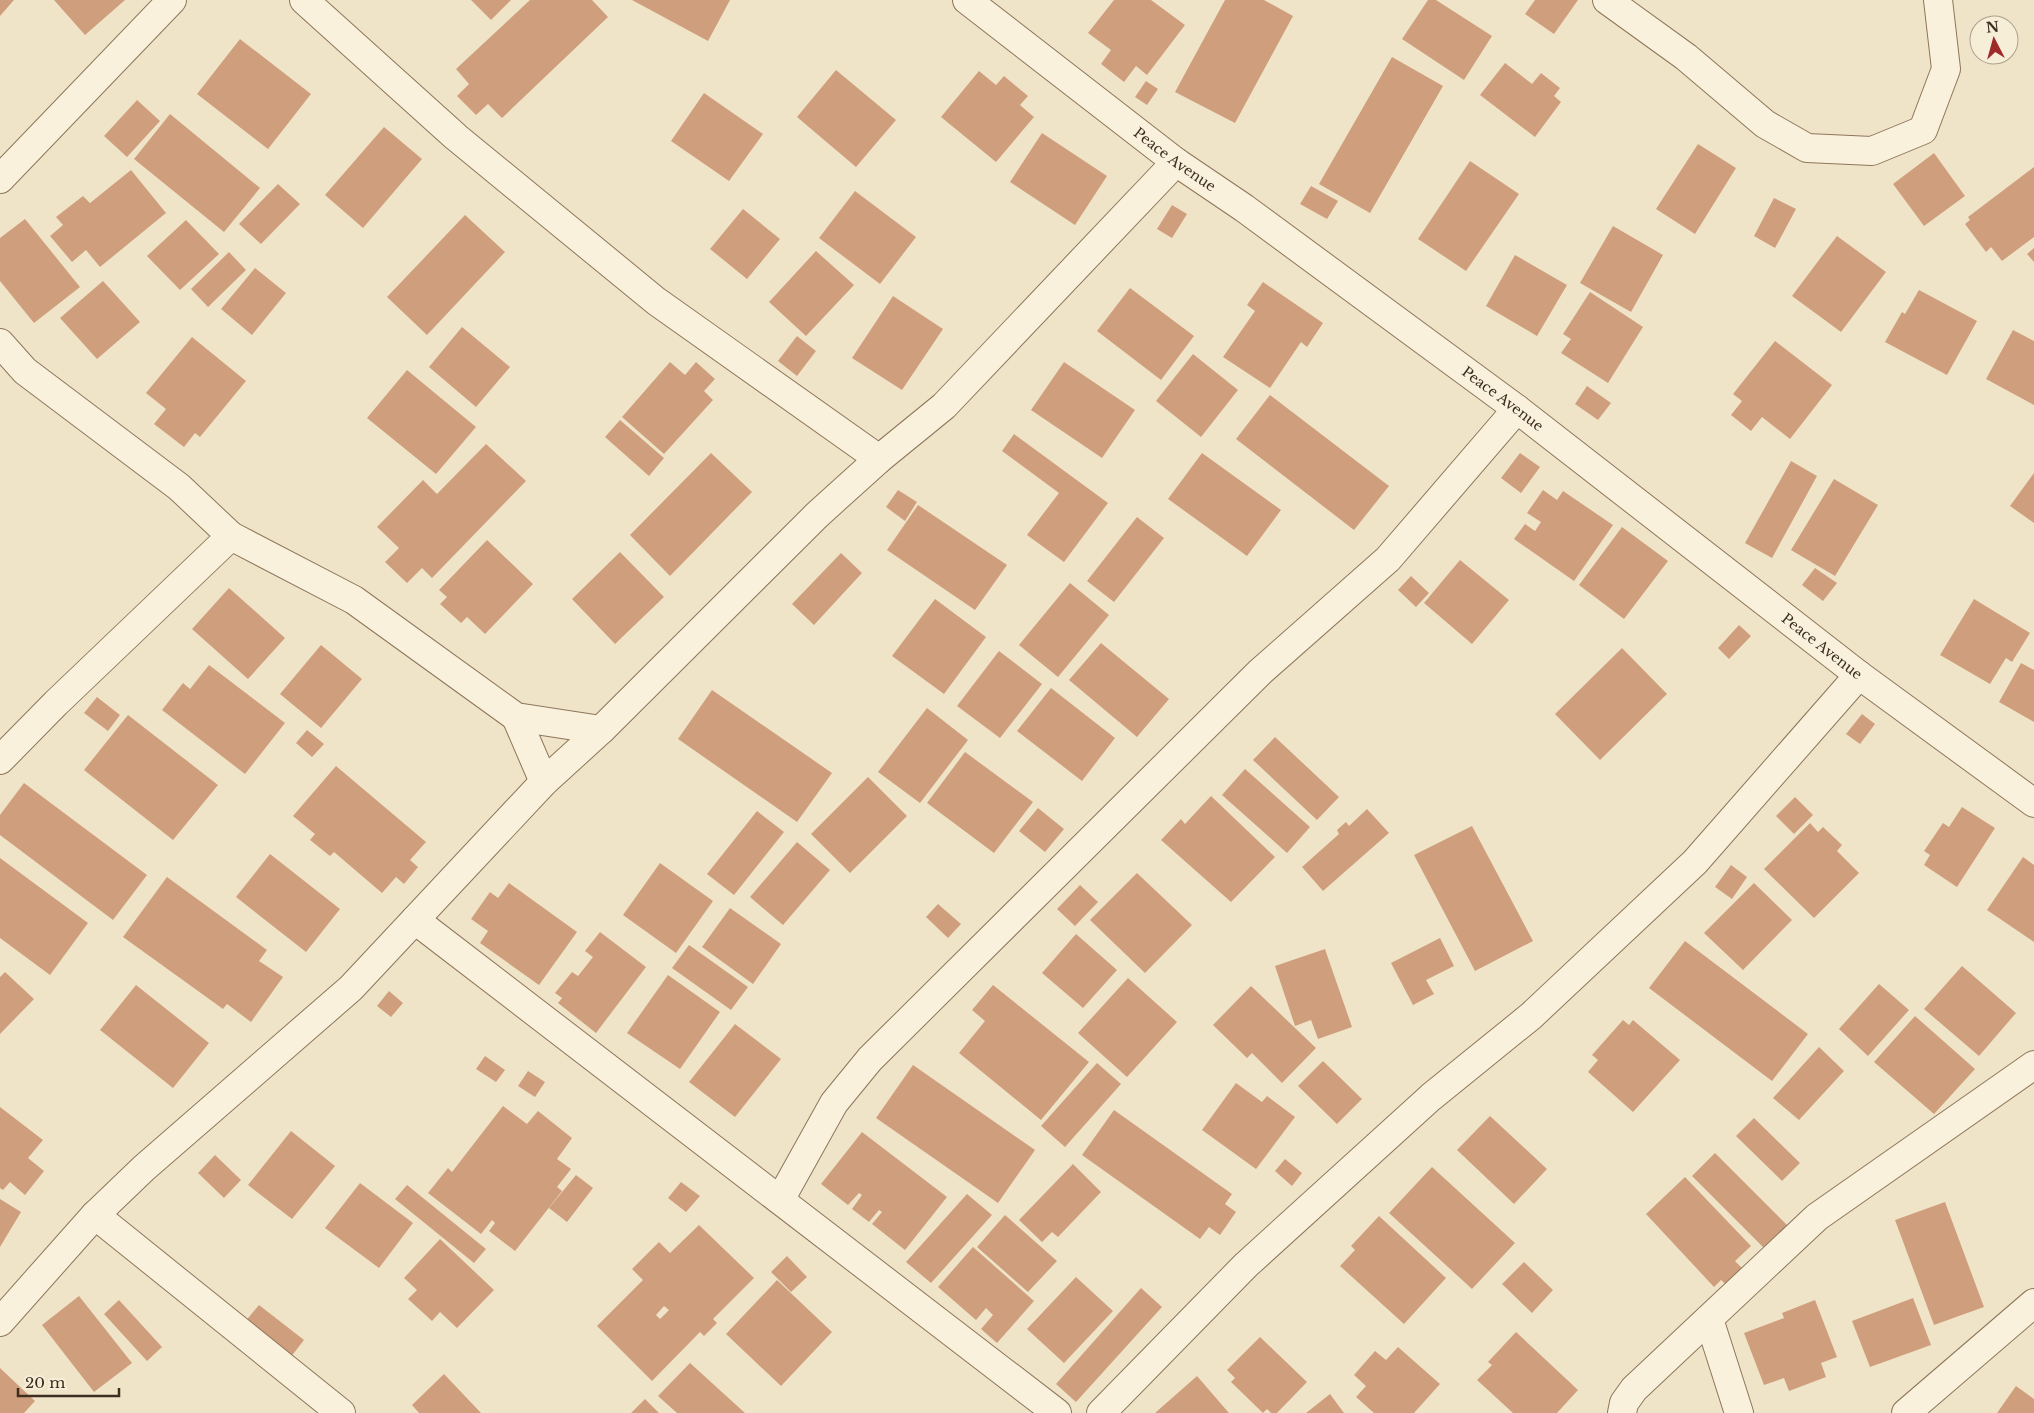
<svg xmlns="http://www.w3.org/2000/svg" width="2034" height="1413" font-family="'Libre Baskerville',serif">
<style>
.building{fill:#cf9f7d;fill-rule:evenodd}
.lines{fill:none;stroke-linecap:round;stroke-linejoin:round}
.street-casing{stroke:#8d765c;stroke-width:30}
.street{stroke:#faf1dc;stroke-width:28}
.labels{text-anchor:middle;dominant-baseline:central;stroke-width:4;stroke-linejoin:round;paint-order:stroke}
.street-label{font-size:14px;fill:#3d2e20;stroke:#f7eed8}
</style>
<rect width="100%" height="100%" fill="#f0e4c8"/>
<path class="building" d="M 0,0 L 14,0 L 0,16 Z
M 54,0 L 125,0 L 85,35 Z
M 471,0 L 511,0 L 491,20 Z
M 530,0 L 592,0 L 608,17 L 502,118 L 488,104 L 476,115 L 457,96 L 469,84 L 456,69 Z
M 632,0 L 730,0 L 708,41 Z
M 1114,0 L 1151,0 L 1185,25 L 1147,75 L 1136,66 L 1124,82 L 1101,64 L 1111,50 L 1088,33 Z
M 1225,0 L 1264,0 L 1293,16 L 1235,123 L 1175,92 Z
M 1428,0 L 1436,0 L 1492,36 L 1464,80 L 1402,39 Z
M 1535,0 L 1578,0 L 1554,34 L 1525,14 Z
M 240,39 L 311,94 L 268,149 L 197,94 Z
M 1392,57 L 1443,86 L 1370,213 L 1319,184 Z
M 1505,63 L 1532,84 L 1541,73 L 1560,88 L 1554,96 L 1561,102 L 1535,137 L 1480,95 Z
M 836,70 L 896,120 L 856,167 L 797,117 Z
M 979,71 L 996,85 L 1004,76 L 1028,96 L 1020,105 L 1034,117 L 996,162 L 941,117 Z
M 1146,81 L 1158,89 L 1147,105 L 1135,97 Z
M 704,93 L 763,134 L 729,181 L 671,141 Z
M 137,100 L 160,121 L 127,157 L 104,136 Z
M 170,114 L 260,188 L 224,232 L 134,159 Z
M 384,127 L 422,159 L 363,228 L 325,195 Z
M 1042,133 L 1107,176 L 1075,225 L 1010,182 Z
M 1698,144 L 1736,168 L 1695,234 L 1656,209 Z
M 1934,153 L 1965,196 L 1924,226 L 1893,184 Z
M 1470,161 L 1519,194 L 1466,271 L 1418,239 Z
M 2034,167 L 2034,237 L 2002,261 L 1991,247 L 1986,252 L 1965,224 L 1970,220 L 1968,217 Z
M 131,170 L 166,213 L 100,267 L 86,250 L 72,262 L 50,236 L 63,225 L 56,217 L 83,196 L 90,203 Z
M 278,184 L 300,204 L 261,244 L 239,224 Z
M 1311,186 L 1338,201 L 1327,219 L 1300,204 Z
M 855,191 L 916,237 L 880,284 L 819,238 Z
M 1774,198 L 1796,209 L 1775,248 L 1754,236 Z
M 1172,205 L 1187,214 L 1172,238 L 1157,229 Z
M 743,209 L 780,239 L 747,279 L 710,249 Z
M 465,215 L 505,252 L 427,335 L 387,297 Z
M 25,219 L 80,287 L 34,323 L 0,281 L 0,238 Z
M 186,220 L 219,254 L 180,290 L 147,256 Z
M 1613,226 L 1663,255 L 1631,312 L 1580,283 Z
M 1837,236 L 1886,272 L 1841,332 L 1792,296 Z
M 2034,248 L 2034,262 L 2027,254 Z
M 816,251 L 854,285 L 806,336 L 769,302 Z
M 229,252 L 246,270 L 208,307 L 191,289 Z
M 1515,255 L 1567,285 L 1537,336 L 1486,306 Z
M 255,268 L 286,293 L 252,335 L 221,309 Z
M 103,281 L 140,322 L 97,359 L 60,318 Z
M 1263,282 L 1323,323 L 1307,347 L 1301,342 L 1270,388 L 1223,357 L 1255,311 L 1247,305 Z
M 1130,288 L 1194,336 L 1161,380 L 1097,331 Z
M 1919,290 L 1977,321 L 1947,375 L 1885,342 L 1902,312 L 1905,314 Z
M 1590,292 L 1643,327 L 1608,383 L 1561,353 L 1571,339 L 1563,334 Z
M 893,296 L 943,329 L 902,390 L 852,358 Z
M 462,327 L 510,367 L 476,407 L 429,367 Z
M 2013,330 L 2034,341 L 2034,405 L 1986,379 Z
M 797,336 L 816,351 L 797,376 L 778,361 Z
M 192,337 L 246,381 L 200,437 L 195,433 L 184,447 L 154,424 L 166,409 L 146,393 Z
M 1775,341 L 1832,385 L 1790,439 L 1762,417 L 1751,431 L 1731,415 L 1742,401 L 1733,394 Z
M 1193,354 L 1238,390 L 1201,437 L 1156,401 Z
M 670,362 L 685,375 L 696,362 L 715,379 L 704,391 L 713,400 L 664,454 L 622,417 Z
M 1064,362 L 1135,410 L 1102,458 L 1031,410 Z
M 407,370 L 476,427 L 436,474 L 367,418 Z
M 1587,386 L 1611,403 L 1598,420 L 1575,404 Z
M 1270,395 L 1389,486 L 1354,530 L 1236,439 Z
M 620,420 L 664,458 L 649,476 L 605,437 Z
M 1014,434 L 1108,503 L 1064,562 L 1027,535 L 1059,493 L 1002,451 Z
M 486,444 L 526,481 L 432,578 L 422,568 L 407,583 L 385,562 L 399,548 L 377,527 L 423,480 L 437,494 Z
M 711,453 L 752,492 L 670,576 L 630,535 Z
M 1202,453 L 1281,510 L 1247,556 L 1168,499 Z
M 1520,453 L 1540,467 L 1521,493 L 1501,478 Z
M 1791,461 L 1817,476 L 1772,558 L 1745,543 Z
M 2034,473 L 2034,523 L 2010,506 Z
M 1834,479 L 1878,505 L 1835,576 L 1791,550 Z
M 898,490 L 917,502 L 905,521 L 886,507 Z
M 1543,490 L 1557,500 L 1563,491 L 1613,525 L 1574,581 L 1514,539 L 1525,524 L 1535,531 L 1541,522 L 1527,513 Z
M 918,505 L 1007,565 L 975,610 L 887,550 Z
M 1137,517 L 1164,538 L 1114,602 L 1087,581 Z
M 1622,527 L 1668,561 L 1624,619 L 1579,585 Z
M 487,540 L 533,584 L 485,634 L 467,617 L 461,623 L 440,604 L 447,597 L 439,590 Z
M 620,552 L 664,597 L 615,644 L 572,599 Z
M 841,553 L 862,573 L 814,625 L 792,604 Z
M 1460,560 L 1509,600 L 1472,644 L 1424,603 Z
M 1815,568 L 1837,583 L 1823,601 L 1802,585 Z
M 1411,576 L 1429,593 L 1416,607 L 1398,590 Z
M 1070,583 L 1109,615 L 1058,677 L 1019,645 Z
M 229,588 L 285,638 L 248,679 L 192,629 Z
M 935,599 L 986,637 L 944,694 L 892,656 Z
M 1974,599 L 2030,633 L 2012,662 L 2006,658 L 1990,684 L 1940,655 Z
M 1739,625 L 1751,636 L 1729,659 L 1718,648 Z
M 1101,643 L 1169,699 L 1137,737 L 1069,680 Z
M 321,645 L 362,679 L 321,728 L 280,694 Z
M 1622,648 L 1667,694 L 1600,760 L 1555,714 Z
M 999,651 L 1042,684 L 1000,738 L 957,706 Z
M 2021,663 L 2034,670 L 2034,722 L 1999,702 Z
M 209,665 L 285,723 L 245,774 L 162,710 L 183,683 L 190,689 Z
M 1051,688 L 1115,738 L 1082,781 L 1017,731 Z
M 712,690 L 832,773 L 797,822 L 678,739 Z
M 97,697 L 120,715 L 108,731 L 84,713 Z
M 927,708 L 968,740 L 920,803 L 878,772 Z
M 1862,714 L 1875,724 L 1860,744 L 1846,734 Z
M 128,715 L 218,785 L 173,840 L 84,770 Z
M 307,730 L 324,744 L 312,757 L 296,743 Z
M 1275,737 L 1339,797 L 1317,820 L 1253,760 Z
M 965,752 L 1033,802 L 994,853 L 927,803 Z
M 336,766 L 426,842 L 410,860 L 418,867 L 404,884 L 396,877 L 382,893 L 334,852 L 330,856 L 310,840 L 315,834 L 293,816 Z
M 1245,769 L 1310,827 L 1287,853 L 1222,795 Z
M 868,777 L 907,816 L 850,873 L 811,834 Z
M 24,783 L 147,875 L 113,920 L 0,835 L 0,815 Z
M 1211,796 L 1275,857 L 1231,902 L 1161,840 L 1181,819 L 1185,824 Z
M 1795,797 L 1813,815 L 1794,834 L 1776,816 Z
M 1962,807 L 1995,828 L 1957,887 L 1924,865 L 1930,855 L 1924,851 L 1943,823 L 1949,827 Z
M 1038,808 L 1064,829 L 1045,852 L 1019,831 Z
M 1367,809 L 1389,833 L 1323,891 L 1302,867 L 1339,834 L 1337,830 L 1346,822 L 1349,826 Z
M 757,811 L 784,832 L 734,895 L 707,874 Z
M 1810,823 L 1818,832 L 1823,827 L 1842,845 L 1837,851 L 1859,873 L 1814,918 L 1764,869 Z
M 1472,826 L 1533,941 L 1475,971 L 1414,855 Z
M 797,842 L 830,870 L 783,925 L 750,897 Z
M 270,854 L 340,909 L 306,952 L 236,897 Z
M 2023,857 L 2034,865 L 2034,942 L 1987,910 Z
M 0,858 L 88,923 L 50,975 L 0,938 Z
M 660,863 L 713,901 L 676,953 L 623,915 Z
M 1731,865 L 1747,877 L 1732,899 L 1715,887 Z
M 1137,873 L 1192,925 L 1145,973 L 1090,920 Z
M 167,877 L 267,950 L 259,961 L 283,977 L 251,1022 L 227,1004 L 223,1009 L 123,937 Z
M 509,883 L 577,932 L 539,985 L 480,943 L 488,931 L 471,919 L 490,892 L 498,898 Z
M 1754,883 L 1792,920 L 1743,970 L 1704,933 Z
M 1080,885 L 1098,902 L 1075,926 L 1057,909 Z
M 938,904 L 961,924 L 948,938 L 926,917 Z
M 730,908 L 781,944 L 753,984 L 702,947 Z
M 600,932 L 646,967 L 596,1033 L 558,1003 L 562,998 L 555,993 L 572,972 L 578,976 L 593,957 L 585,951 Z
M 1076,934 L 1117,970 L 1083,1008 L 1042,973 Z
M 1440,938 L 1454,966 L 1426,980 L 1434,994 L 1413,1005 L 1391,963 Z
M 1685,941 L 1808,1034 L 1772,1081 L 1649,988 Z
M 689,945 L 748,987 L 731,1010 L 672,968 Z
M 1325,949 L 1352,1027 L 1318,1039 L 1311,1020 L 1295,1026 L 1275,966 Z
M 1962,966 L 2016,1013 L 1979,1056 L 1924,1009 Z
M 5,972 L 34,999 L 0,1034 L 0,977 Z
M 668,975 L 720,1012 L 680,1069 L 627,1033 Z
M 1128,978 L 1177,1022 L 1127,1077 L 1078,1033 Z
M 1879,984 L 1909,1010 L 1868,1056 L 1839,1029 Z
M 136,985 L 209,1043 L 173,1088 L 100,1030 Z
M 993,985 L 1089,1062 L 1041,1120 L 959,1053 L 985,1021 L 972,1010 Z
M 1251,986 L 1316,1048 L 1282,1083 L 1252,1053 L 1247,1058 L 1213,1025 Z
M 389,991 L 403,1003 L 391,1017 L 377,1006 Z
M 1915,1016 L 1975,1069 L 1934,1114 L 1874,1062 Z
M 1623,1020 L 1629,1025 L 1633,1020 L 1680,1060 L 1633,1112 L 1588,1072 L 1598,1060 L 1592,1055 Z
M 735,1024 L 781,1059 L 735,1117 L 689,1082 Z
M 1819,1047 L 1844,1071 L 1799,1120 L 1773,1098 Z
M 485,1056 L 505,1070 L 496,1082 L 476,1069 Z
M 1323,1061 L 1362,1099 L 1337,1124 L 1298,1086 Z
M 1097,1063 L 1121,1084 L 1065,1147 L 1041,1126 Z
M 913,1065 L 1035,1150 L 998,1203 L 876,1118 Z
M 528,1071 L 545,1082 L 535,1097 L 518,1086 Z
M 1236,1083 L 1262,1102 L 1267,1096 L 1295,1117 L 1256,1169 L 1202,1130 Z
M 503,1106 L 527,1124 L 538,1111 L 572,1138 L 557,1159 L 571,1169 L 557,1187 L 562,1191 L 515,1251 L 489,1231 L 495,1223 L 492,1220 L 481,1234 L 428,1193 L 448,1168 L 452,1172 Z
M 0,1107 L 43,1140 L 28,1158 L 44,1171 L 25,1195 L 10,1182 L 3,1190 L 0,1188 Z
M 1114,1110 L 1232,1194 L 1225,1204 L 1236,1212 L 1220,1235 L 1209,1227 L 1200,1239 L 1082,1155 Z
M 1490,1116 L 1547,1169 L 1514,1204 L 1457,1150 Z
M 1754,1118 L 1800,1163 L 1782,1181 L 1736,1136 Z
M 291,1131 L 335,1166 L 292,1219 L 248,1185 Z
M 862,1132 L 947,1197 L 905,1250 L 872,1224 L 882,1212 L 879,1210 L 869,1222 L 852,1209 L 862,1195 L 859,1193 L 848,1205 L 821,1184 Z
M 1715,1153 L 1793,1231 L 1770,1254 L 1692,1176 Z
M 215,1155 L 241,1180 L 224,1198 L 198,1173 Z
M 1285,1159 L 1302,1173 L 1292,1186 L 1275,1171 Z
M 1073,1164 L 1101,1192 L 1058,1237 L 1052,1232 L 1042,1242 L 1019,1220 Z
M 1432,1167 L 1515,1243 L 1472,1289 L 1389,1213 Z
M 576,1175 L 593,1188 L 567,1222 L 549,1208 Z
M 1685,1177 L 1751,1246 L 1735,1261 L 1747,1273 L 1731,1289 L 1721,1280 L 1714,1287 L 1646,1214 Z
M 681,1182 L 700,1196 L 686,1212 L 668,1198 Z
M 360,1183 L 413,1223 L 379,1268 L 325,1228 Z
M 407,1185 L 486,1249 L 474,1263 L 395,1199 Z
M 967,1194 L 992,1215 L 931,1283 L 906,1262 Z
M 0,1199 L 21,1212 L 0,1247 Z
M 1945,1202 L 1984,1307 L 1934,1325 L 1895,1220 Z
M 1005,1215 L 1057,1261 L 1028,1292 L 977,1247 Z
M 1379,1216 L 1446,1278 L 1404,1324 L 1340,1266 L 1355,1250 L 1351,1246 Z
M 699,1225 L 754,1278 L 713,1319 L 717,1323 L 704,1336 L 700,1332 L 652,1381 L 597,1326 L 643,1280 L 632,1269 L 659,1242 L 670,1253 ZM 664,1306 L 669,1310 L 660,1319 L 656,1315 Z
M 440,1239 L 494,1290 L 457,1328 L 440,1312 L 432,1321 L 408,1299 L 417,1290 L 404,1278 Z
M 973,1247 L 1034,1301 L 997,1343 L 981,1329 L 993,1315 L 986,1308 L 976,1320 L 938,1287 Z
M 787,1256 L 807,1277 L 791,1292 L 771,1272 Z
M 1524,1262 L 1553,1290 L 1532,1313 L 1502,1284 Z
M 1076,1277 L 1113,1311 L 1064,1363 L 1027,1329 Z
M 777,1280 L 832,1332 L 781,1386 L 726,1334 Z
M 1141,1288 L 1162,1307 L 1076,1402 L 1056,1384 Z
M 79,1296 L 132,1363 L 94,1392 L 42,1325 Z
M 1913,1298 L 1931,1345 L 1870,1367 L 1852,1321 Z
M 119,1300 L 162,1347 L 147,1361 L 104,1314 Z
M 1815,1300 L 1837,1357 L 1821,1363 L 1826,1377 L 1789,1391 L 1784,1378 L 1764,1385 L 1744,1333 L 1784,1318 L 1782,1313 Z
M 259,1305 L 304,1340 L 290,1358 L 244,1323 Z
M 1516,1332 L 1578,1390 L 1557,1413 L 1513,1413 L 1477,1380 L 1492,1365 L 1488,1362 Z
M 1260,1337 L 1307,1382 L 1277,1413 L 1271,1413 L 1267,1409 L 1263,1413 L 1231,1382 L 1235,1378 L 1227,1370 Z
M 1398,1347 L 1440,1384 L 1414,1413 L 1374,1413 L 1356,1397 L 1366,1386 L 1354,1375 L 1375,1351 L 1386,1360 Z
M 690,1363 L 745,1413 L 677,1413 L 658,1396 Z
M 0,1368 L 35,1401 L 24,1413 L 0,1413 Z
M 444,1374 L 481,1413 L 419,1413 L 412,1405 Z
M 1197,1376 L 1229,1413 L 1155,1413 Z
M 2016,1386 L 2034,1399 L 2034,1413 L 1997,1413 Z
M 1330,1394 L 1344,1413 L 1306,1413 Z
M 645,1399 L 659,1413 L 631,1413 Z"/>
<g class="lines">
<defs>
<g id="street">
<path d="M 304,0 L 456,137 L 656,301 L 879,459"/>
<path id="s1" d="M 967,0 L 1176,162 L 1244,208 L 1517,409 L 1859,675 L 2034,803"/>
<path d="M 1607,0 L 1686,57 L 1765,124 L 1807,148 L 1872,151 L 1923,130 L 1946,69 L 1938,0"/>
<path d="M 0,179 L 172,0"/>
<path d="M 0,343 L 25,371 L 179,487 L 231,536 L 354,600 L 516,717 L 601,730"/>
<path d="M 516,717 L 544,782"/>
<path d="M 0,760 L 56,703 L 231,536"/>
<path d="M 415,920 L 1057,1413"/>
<path d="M 780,1200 L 834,1103 L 870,1059 L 1260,672 L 1388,559 L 1517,409"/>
<path d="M 95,1215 L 341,1413"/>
<path d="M 1709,1319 L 1739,1413"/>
<path d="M 0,1322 L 95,1215 L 144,1168 L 351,988 L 544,782 L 601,730 L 817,515 L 879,459 L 944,406 L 1176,162"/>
<path d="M 1101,1413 L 1246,1265 L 1431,1097 L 1531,1016 L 1695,862 L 1859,675"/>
<path d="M 1622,1413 L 1624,1403 L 1634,1389 L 1817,1217 L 2034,1065"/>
<path d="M 1906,1413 L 2034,1303"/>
</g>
</defs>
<use href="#street" class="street-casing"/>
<use href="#street" class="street"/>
</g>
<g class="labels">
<g class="street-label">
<text stroke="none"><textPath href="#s1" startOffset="262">Peace Avenue</textPath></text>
<text stroke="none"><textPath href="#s1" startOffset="668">Peace Avenue</textPath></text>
<text stroke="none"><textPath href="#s1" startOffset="1072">Peace Avenue</textPath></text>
</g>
</g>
<g transform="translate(1994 40) rotate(354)"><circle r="24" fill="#f7eed8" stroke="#ada18e"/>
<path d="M0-4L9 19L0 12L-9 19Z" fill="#9e2a2b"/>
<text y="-8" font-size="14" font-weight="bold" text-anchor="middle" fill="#3d2e20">N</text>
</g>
<path d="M18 1388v8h101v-8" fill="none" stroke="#3d2e20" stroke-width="2.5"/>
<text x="25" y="1388" font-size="15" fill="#3d2e20" stroke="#f7eed8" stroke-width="4" paint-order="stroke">20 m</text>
</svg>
